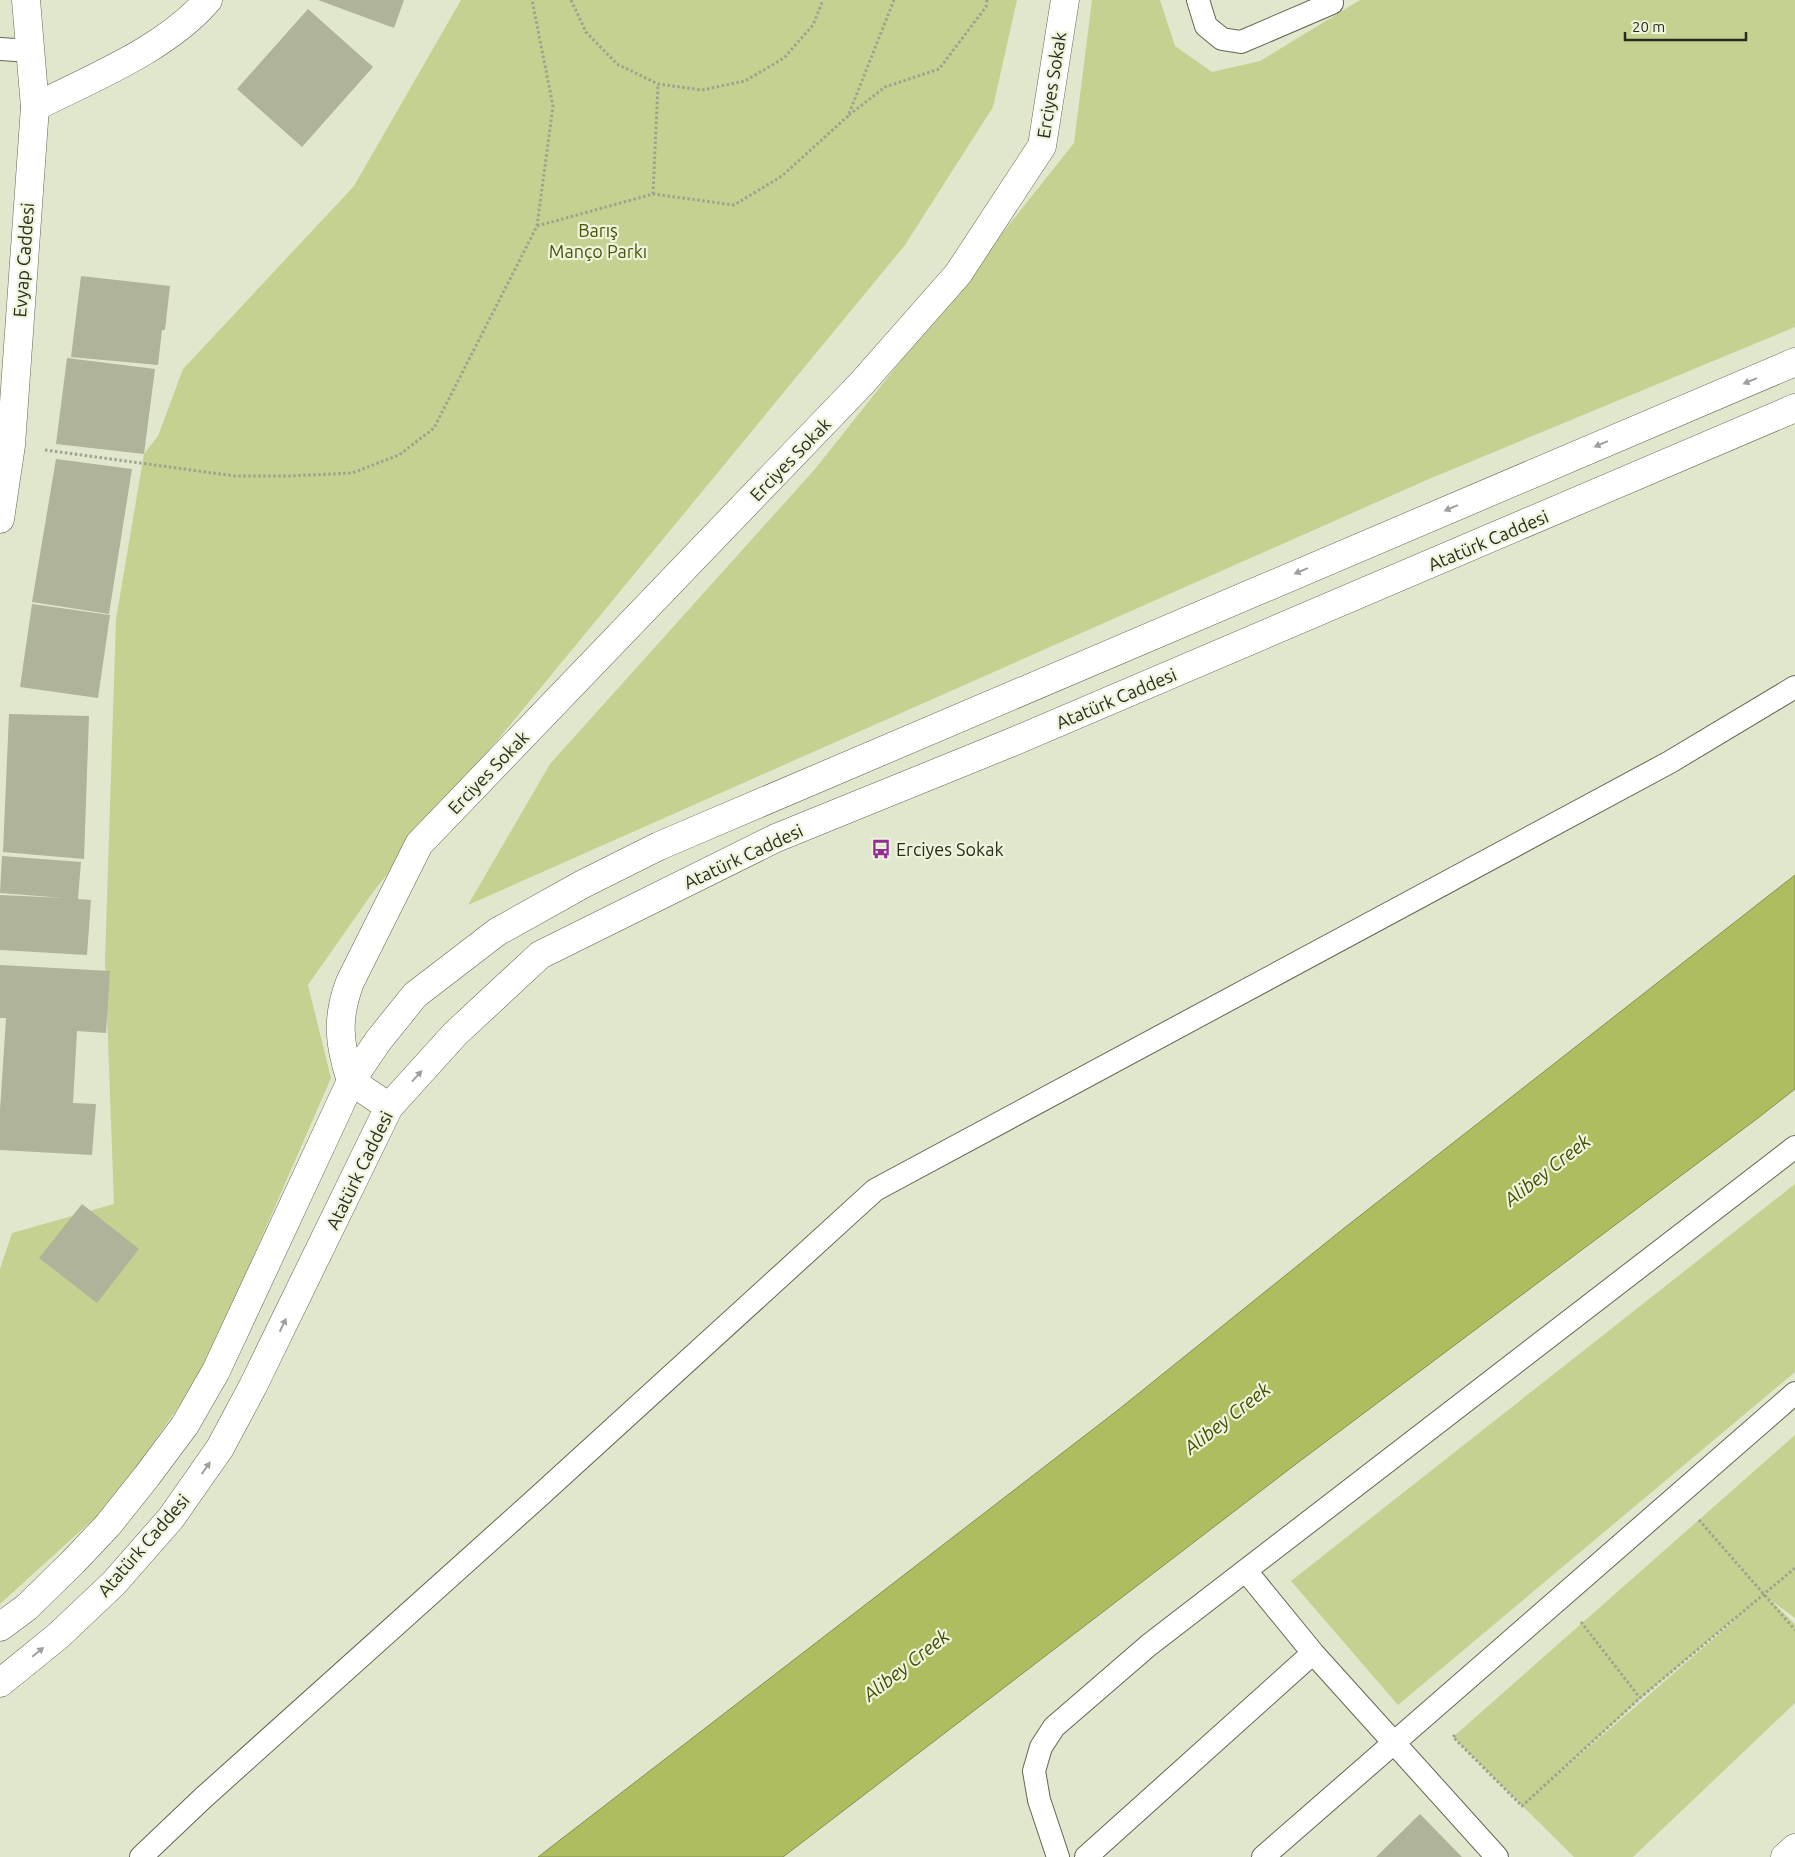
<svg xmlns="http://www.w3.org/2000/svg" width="1795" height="1857" font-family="Ubuntu,sans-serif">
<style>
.green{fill:#c4d191;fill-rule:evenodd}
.water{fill:#adbd60;stroke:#85914d}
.building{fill:#aeb39a}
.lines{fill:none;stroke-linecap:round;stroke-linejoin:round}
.lane-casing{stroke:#626750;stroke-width:24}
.street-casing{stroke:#626750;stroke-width:29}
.secondary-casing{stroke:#626750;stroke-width:29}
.primary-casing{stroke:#626750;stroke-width:29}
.path{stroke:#9ea38f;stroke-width:3;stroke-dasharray:2.5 2.5;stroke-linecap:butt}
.lane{stroke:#fff;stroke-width:22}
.street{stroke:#fff;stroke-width:28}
.secondary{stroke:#fff;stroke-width:28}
.primary{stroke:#fff;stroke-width:28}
.oneway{fill:#9ea09b}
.labels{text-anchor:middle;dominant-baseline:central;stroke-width:4.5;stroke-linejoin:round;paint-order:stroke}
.street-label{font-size:18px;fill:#282b21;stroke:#eef4da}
.park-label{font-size:18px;fill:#4a540f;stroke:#eef4da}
.poi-label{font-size:18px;fill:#282b21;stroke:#eef4da;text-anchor:start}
.water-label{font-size:19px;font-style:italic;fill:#444d04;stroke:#eef4da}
</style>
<rect width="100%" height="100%" fill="#e1e7cd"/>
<path class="green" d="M 461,0 L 1017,0 L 993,107 L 905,245 L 376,888 L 308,985 L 331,1078 L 203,1372 L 110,1504 L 0,1604 L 0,1269 L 12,1233 L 114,1204 L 105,960 L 116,619 L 144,454 L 158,436 L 183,369 L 354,186 Z
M 1092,0 L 1160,0 L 1175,46 L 1212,72 L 1260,61 L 1360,0 L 1795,0 L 1795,327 L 1429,479 L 468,905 L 550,764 L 815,469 L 1074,143 Z
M 1795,1184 L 1795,1372 L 1398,1705 L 1291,1581 Z
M 1795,1435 L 1795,1618 L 1769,1599 L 1795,1624 L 1795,1703 L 1633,1857 L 1574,1857 L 1453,1737 ZM 1734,1619 L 1735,1620 L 1550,1781 L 1640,1699 Z"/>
<path class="water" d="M 1795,875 L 1795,1089 L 1758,1118 L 1296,1464 L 783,1857 L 538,1857 L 1118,1410 L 1343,1229 Z"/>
<path class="building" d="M 318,0 L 404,0 L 394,28 Z
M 308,9 L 373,67 L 302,147 L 237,89 Z
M 81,276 L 170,286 L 165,330 L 162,330 L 158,365 L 71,357 Z
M 67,358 L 155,369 L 144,454 L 56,444 Z
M 56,459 L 132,469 L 109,614 L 32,602 Z
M 32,604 L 110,615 L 98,698 L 20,687 Z
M 9,714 L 89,716 L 84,859 L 3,852 Z
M 2,856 L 81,862 L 78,899 L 91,900 L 87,955 L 0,950 L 0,895 L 64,898 L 0,893 Z
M 0,965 L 110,971 L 106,1033 L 77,1031 L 73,1103 L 96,1104 L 92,1155 L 0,1150 L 0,1110 L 6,1018 L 0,1018 Z
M 82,1204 L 139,1249 L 97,1303 L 39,1258 Z
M 1420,1814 L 1462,1857 L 1376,1857 Z"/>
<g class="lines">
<defs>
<path id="lane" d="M 1198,0 L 1206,26 L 1222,39 L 1241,42 L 1332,3
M 0,49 L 30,51
M 1246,1571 L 1313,1653 L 1497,1857
M 141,1857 L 203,1798 L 536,1499 L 875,1190 L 1670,762 L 1795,687
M 1058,1857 L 1039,1800 L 1034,1771 L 1041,1747 L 1054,1727 L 1149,1645 L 1795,1147
M 1086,1857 L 1313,1653
M 1263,1857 L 1795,1393"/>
<path id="street" d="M 35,107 C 92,78 166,49 208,0
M 351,1081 C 339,1044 336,1019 350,982 L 419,844 L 862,383 L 958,274 L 1042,146 L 1065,0"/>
<path id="secondary" d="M 0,519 L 11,445 L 35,107 L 26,0"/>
<path id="primary" d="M 351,1081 L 389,1107
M 0,1627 L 27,1607 L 73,1562 L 108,1525 L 147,1476 L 185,1425 L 216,1371 L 351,1081 L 378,1041 L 415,995 L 497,932 L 583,884 L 659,846 L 1795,362
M 0,1683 L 58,1636 L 114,1583 L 171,1518 L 220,1448 L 253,1386 L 389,1107 L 455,1034 L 540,955 L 776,838 L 1010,743 L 1795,408
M 1785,1857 L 1795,1848"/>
</defs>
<use href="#lane" class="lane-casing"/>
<use href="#street" class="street-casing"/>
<use href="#secondary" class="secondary-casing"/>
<use href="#primary" class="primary-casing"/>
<path class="path" d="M 571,0 L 586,32 L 617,64 L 658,84 L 702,90 L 745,81 L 784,58 L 813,25 L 823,0
M 849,115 L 885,87 L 939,69 L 986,7 L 987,0
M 653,194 L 658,84
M 537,226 L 653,194 L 734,205 L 782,176 L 848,116 L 894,0
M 45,450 L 235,476 L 290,476 L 352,473 L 399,455 L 434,428 L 537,226 L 553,106 L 532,0
M 1699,1520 L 1795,1630
M 1581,1622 L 1640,1698
M 1455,1735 L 1453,1737 L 1522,1806 L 1640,1698 L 1795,1568"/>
<use href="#lane" class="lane"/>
<use href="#street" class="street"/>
<use href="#secondary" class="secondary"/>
<use href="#primary" class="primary"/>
</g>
<defs><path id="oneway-solid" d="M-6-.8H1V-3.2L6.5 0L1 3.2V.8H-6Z" transform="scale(1.25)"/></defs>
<g class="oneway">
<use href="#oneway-solid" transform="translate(1750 381) rotate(157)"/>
<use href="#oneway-solid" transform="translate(1601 444) rotate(157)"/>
<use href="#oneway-solid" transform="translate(1451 508) rotate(157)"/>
<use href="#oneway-solid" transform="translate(1301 571) rotate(157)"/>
<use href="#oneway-solid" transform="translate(417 1076) rotate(-48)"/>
<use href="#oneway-solid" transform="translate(283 1325) rotate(-64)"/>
<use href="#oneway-solid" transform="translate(206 1468) rotate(-55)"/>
<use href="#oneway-solid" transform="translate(38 1652) rotate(-39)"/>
</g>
<defs>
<symbol id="bus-bare" viewBox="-9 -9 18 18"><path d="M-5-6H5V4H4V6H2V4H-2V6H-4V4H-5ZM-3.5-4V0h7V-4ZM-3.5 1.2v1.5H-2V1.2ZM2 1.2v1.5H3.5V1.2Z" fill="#932e94" stroke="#eef4da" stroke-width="2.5" paint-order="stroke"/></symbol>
</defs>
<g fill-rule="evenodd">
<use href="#bus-bare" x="867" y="835" width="28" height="28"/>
</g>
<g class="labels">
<g class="street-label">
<text transform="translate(1051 85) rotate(-81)">Erciyes Sokak</text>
<text transform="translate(23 260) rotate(-86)">Evyap Caddesi</text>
<text transform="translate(790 459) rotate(-46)">Erciyes Sokak</text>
<text transform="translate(1488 540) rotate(-23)">Atatürk Caddesi</text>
<text transform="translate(1116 698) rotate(-23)">Atatürk Caddesi</text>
<text transform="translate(488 772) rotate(-46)">Erciyes Sokak</text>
<text transform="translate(743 856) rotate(-25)">Atatürk Caddesi</text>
<text transform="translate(359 1170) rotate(-64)">Atatürk Caddesi</text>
<text transform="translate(143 1545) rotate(-49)">Atatürk Caddesi</text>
</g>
<g class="park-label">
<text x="598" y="230">Barış<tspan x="598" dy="21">Manço Parkı</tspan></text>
</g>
<g class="poi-label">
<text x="896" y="849">Erciyes Sokak</text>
</g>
<g class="water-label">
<text transform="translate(1547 1170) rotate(-38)">Alibey Creek</text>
<text transform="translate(1227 1418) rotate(-38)">Alibey Creek</text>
<text transform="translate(906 1665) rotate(-38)">Alibey Creek</text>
</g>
</g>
<path d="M1625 32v8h121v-8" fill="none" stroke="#282b21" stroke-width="2.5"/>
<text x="1632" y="32" font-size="15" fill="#282b21" stroke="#eef4da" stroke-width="4" paint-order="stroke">20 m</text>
</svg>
